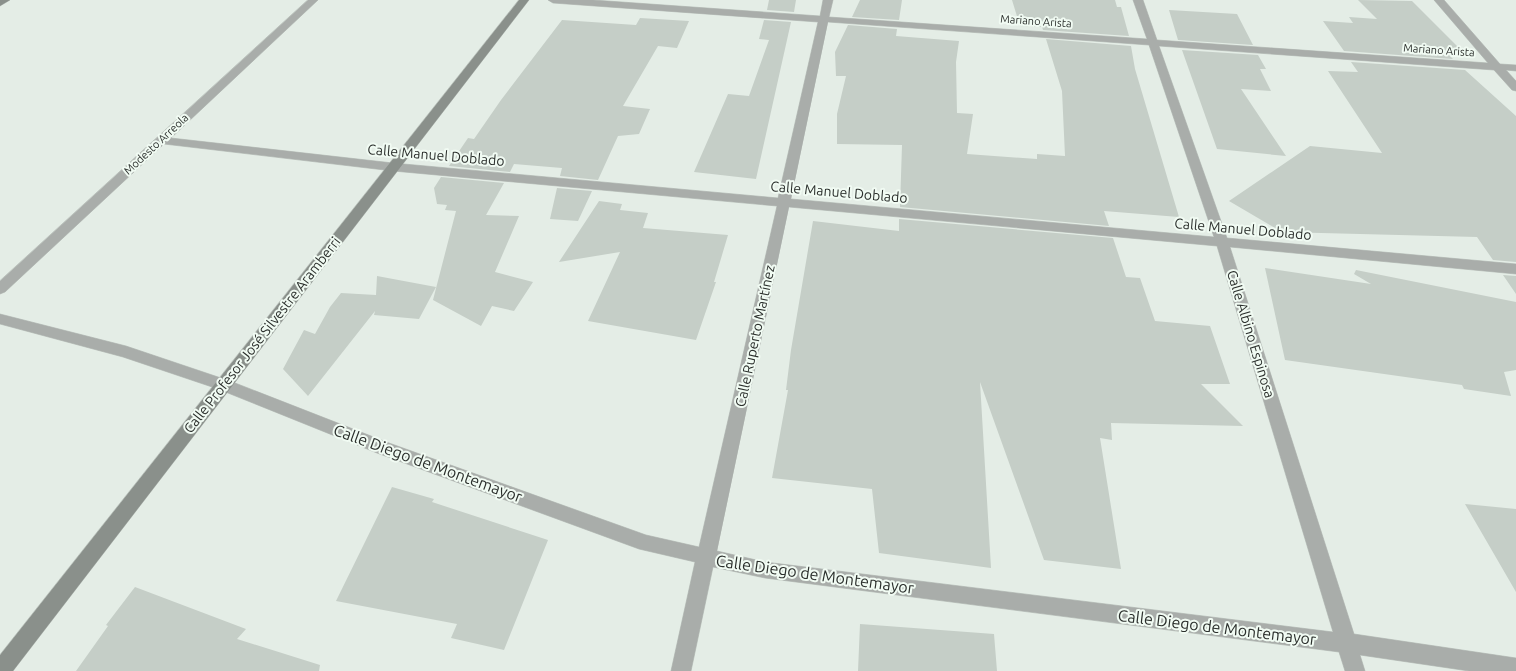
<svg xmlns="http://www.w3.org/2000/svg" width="1516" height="671" font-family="Ubuntu,sans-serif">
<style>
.building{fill:#c5cec7}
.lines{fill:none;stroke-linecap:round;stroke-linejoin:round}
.street-casing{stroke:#bfc7c1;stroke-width:1}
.secondary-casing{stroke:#bfc7c1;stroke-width:1}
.street{fill:#a9adaa;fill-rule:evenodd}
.secondary{fill:#8a908b;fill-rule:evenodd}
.labels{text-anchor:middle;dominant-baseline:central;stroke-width:4;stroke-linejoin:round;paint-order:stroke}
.far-street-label{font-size:11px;fill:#2b2f2c;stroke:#f1fbf3}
.street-label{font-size:14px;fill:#2b2f2c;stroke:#f1fbf3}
.near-street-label{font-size:16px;fill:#2b2f2c;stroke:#f1fbf3}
</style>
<rect width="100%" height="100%" fill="#e4ede6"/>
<path class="building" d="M 769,0 L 796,0 L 794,12 L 767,10 Z
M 860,0 L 902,0 L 899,20 L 852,17 Z
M 1012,0 L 1115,0 L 1117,7 L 1121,7 L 1129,36 L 1043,30 L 1042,27 L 1020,26 Z
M 1358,0 L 1412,1 L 1464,53 L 1446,52 L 1453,59 L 1344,51 L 1323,21 L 1353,23 L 1349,17 L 1377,19 Z
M 1169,10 L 1237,14 L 1253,45 L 1178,40 Z
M 640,18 L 689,21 L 677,48 L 658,46 L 623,106 L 650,109 L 639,134 L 618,136 L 598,180 L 560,176 L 562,168 L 514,164 L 510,172 L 449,166 L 468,138 L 474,139 L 501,100 L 562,20 L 636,25 Z
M 764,20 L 791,22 L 756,179 L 694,172 L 728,94 L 749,96 L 769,40 L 759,39 Z
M 848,25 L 897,29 L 896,36 L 959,41 L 956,62 L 957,113 L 973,114 L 967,154 L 1037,159 L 1037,154 L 1065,156 L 1062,91 L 1046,39 L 1131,46 L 1135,69 L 1179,217 L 1104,211 L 1109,226 L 900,207 L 902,145 L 837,144 L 837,114 L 846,76 L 836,76 L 835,52 Z
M 1182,50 L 1258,55 L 1266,69 L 1260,69 L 1271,91 L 1241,89 L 1286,156 L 1217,149 Z
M 1351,62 L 1465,70 L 1516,116 L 1516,262 L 1493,260 L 1477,237 L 1282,232 L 1229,201 L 1310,146 L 1382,153 L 1328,71 L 1358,72 Z
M 441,177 L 504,183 L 486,215 L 519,216 L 495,272 L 533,282 L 514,311 L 492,306 L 481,326 L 433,300 L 456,211 L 445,210 L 447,205 L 437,204 L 434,188 Z
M 557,188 L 592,191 L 578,221 L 550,219 Z
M 599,201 L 622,204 L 620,210 L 648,213 L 643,228 L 728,235 L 714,282 L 716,282 L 696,340 L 588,321 L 620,252 L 559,262 Z
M 899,219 L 1113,238 L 1126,277 L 1140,278 L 1155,321 L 1210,326 L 1230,384 L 1201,384 L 1243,426 L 1111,423 L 1112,440 L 1100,438 L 1121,569 L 1044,560 L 980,382 L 991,568 L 879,553 L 872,489 L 772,478 L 788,390 L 786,390 L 791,350 L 813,221 L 899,231 Z
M 1265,268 L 1371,284 L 1354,274 L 1356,270 L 1516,302 L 1516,370 L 1504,372 L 1511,396 L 1464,389 L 1462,385 L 1285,360 Z
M 1503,275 L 1516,276 L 1516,294 Z
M 377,276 L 436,287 L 419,319 L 374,315 L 375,311 L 308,396 L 283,369 L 304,330 L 315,334 L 330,307 L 341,293 L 376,295 Z
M 392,487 L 434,499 L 432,502 L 548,540 L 504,650 L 451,638 L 457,624 L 336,601 Z
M 1465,504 L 1516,509 L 1516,592 Z
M 135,587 L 246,629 L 237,639 L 320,665 L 319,671 L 76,671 L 108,626 L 106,625 Z
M 860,624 L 994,634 L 997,671 L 858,671 Z"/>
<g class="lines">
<defs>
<path id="street" d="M 308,0 L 318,0 L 171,138 L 393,163 L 778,198 L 818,22 L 553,3 L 548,0 L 593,0 L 820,16 L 823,0 L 833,0 L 829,17 L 1147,39 L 1133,0 L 1143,0 L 1157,40 L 1488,63 L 1434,0 L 1444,0 L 1500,64 L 1516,65 L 1516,71 L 1506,70 L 1516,81 L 1516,91 L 1512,90 L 1494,70 L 1159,46 L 1227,238 L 1516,264 L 1516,274 L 1230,247 L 1354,634 L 1516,658 L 1516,671 L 1469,671 L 1360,655 L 1365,671 L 1345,671 L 1339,652 L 765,578 L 713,567 L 691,671 L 671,671 L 695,562 L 639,549 L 377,453 L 218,389 L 123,357 L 0,324 L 0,314 L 126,346 L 230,381 L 389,443 L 646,535 L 699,547 L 777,206 L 393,171 L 164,144 L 5,292 L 0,294 L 0,281 ZM 828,22 L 1149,45 L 1214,237 L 791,199 ZM 789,207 L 1217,246 L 1333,632 L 765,562 L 717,551 Z"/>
<path id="secondary" d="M 0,0 L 10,0 L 0,6 Z
M 519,0 L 529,0 L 13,671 L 0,671 L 0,655 Z"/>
</defs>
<use href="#street" class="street-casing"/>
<use href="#secondary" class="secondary-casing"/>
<use href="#street" class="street"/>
<use href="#secondary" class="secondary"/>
</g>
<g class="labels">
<g class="far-street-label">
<text transform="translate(1036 21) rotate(4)">Mariano Arista</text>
<text transform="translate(1439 50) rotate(4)">Mariano Arista</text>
<text transform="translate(156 144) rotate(-43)">Modesto Arreola</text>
</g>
<g class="street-label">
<text transform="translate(436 155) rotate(5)">Calle Manuel Doblado</text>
<text transform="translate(839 192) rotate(5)">Calle Manuel Doblado</text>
<text transform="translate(1243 229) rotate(5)">Calle Manuel Doblado</text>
<text transform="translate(1251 334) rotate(73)">Calle Albino Espinosa</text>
<text transform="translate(262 335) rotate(-52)">Calle Profesor José Silvestre Aramberri</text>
<text transform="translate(755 336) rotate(-78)">Calle Ruperto Martínez</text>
</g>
<g class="near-street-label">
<text transform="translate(428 463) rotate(20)">Calle Diego de Montemayor</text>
<text transform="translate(815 574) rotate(8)">Calle Diego de Montemayor</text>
<text transform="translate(1217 627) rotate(7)">Calle Diego de Montemayor</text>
</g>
</g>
</svg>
